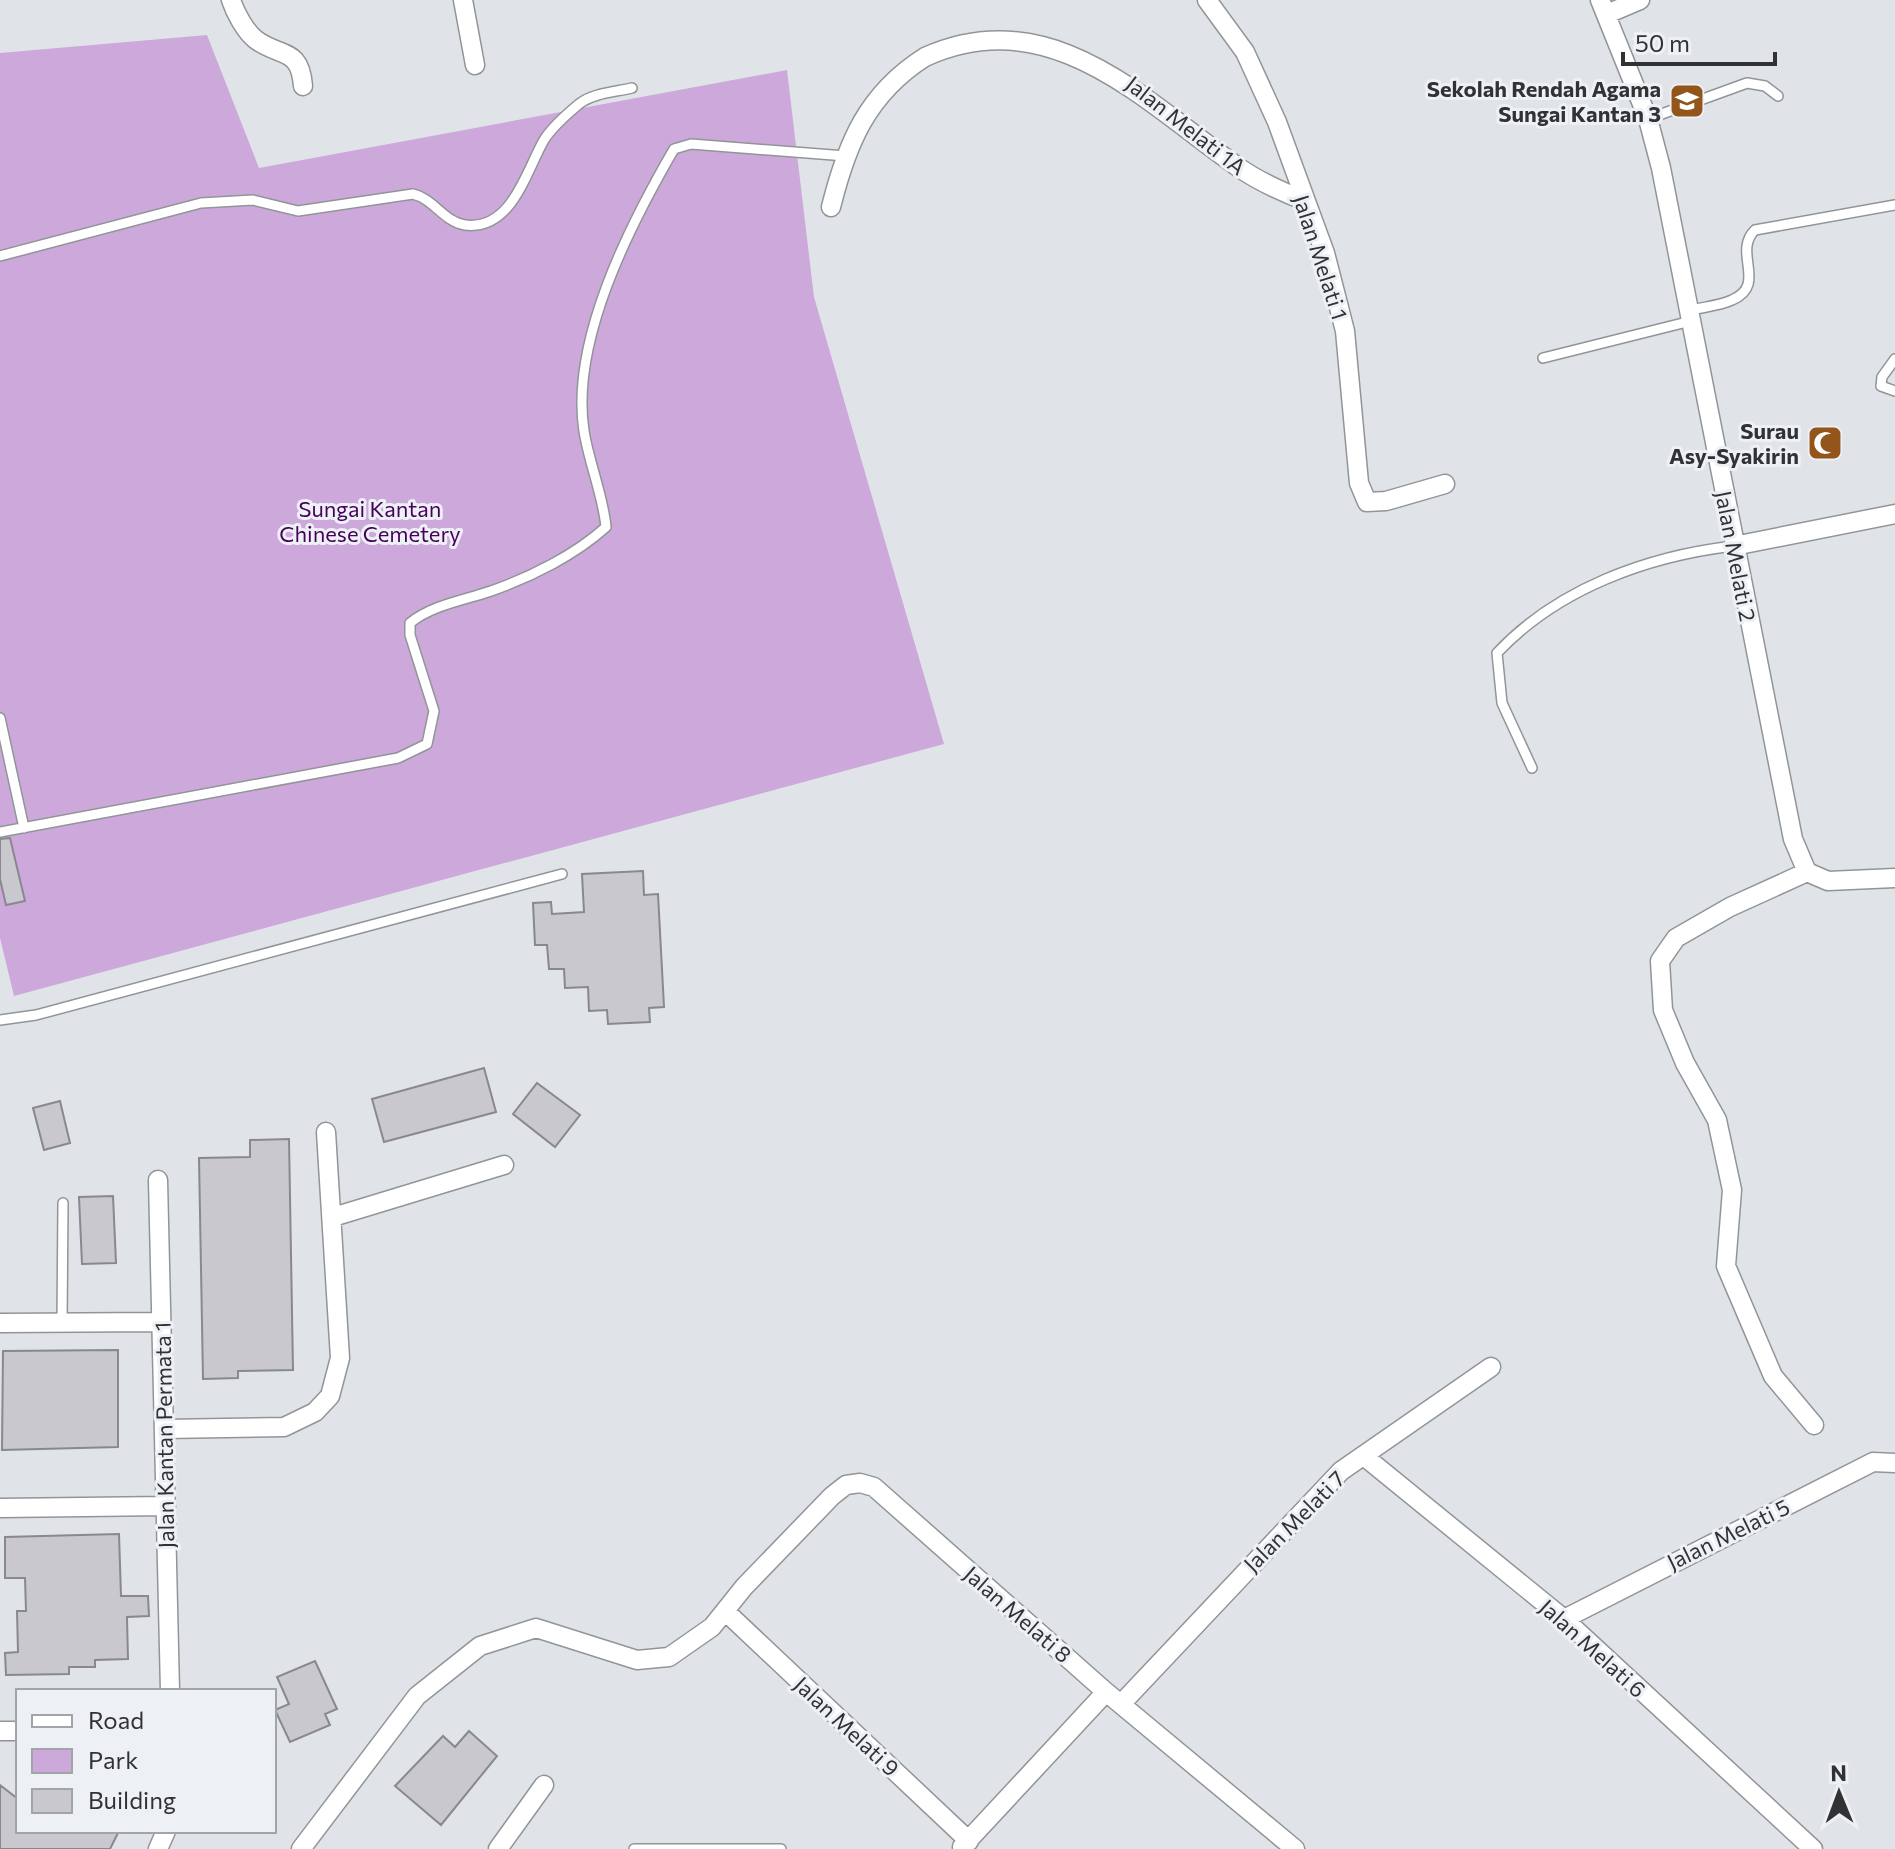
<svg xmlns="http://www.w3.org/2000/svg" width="1895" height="1849" font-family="Commissioner,sans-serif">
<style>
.green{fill:#cca9da}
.building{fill:#c8c8ce;stroke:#88888d;stroke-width:2}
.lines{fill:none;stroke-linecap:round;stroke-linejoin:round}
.service-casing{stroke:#919598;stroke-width:12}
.minor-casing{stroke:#919598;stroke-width:21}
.service{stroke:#fff;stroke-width:9}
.minor{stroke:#fff;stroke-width:18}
.labels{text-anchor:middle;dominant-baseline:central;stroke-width:6;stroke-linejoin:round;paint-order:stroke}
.poi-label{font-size:22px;font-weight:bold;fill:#313234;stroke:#edf1f5;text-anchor:end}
.street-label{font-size:22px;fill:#313234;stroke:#edf1f5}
.park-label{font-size:22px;fill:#49005d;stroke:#edf1f5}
</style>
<rect width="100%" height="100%" fill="#e0e4e8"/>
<path class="green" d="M 207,35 L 259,168 L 787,70 L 814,297 L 944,744 L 14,996 L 0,938 L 0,53 Z"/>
<path class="building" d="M 10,838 L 25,901 L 6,905 L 0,879 L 0,839 Z
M 643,871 L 644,895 L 658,894 L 664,1007 L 649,1008 L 650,1022 L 608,1024 L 607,1010 L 589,1011 L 588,987 L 565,988 L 564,969 L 549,969 L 547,945 L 535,945 L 533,903 L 551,902 L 552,914 L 584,912 L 582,874 Z
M 484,1068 L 496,1112 L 384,1142 L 372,1099 Z
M 537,1083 L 580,1115 L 555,1147 L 513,1114 Z
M 60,1101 L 70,1143 L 44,1150 L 33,1108 Z
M 289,1139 L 293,1370 L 238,1371 L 238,1378 L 203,1379 L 199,1158 L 250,1157 L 250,1140 Z
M 113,1196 L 116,1263 L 82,1264 L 79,1197 Z
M 118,1350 L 118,1447 L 2,1450 L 3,1351 Z
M 119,1534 L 121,1596 L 148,1596 L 149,1616 L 127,1617 L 128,1659 L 95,1660 L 95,1667 L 69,1667 L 69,1674 L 6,1675 L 5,1653 L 18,1652 L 17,1611 L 26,1611 L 25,1578 L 5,1578 L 5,1537 Z
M 315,1661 L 337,1709 L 325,1714 L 330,1725 L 290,1742 L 275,1710 L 289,1704 L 277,1677 Z
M 469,1731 L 497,1756 L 441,1825 L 395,1786 L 443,1736 L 455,1747 Z
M 0,1785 L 18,1799 L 18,1831 L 119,1831 L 110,1849 L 0,1849 Z"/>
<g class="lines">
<defs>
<path id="service" d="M 1648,119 L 1747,83 L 1765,86 L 1778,96
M 0,256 L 201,203 L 253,200 L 298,211 L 413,194 C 434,199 444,222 465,225 C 512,231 526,171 544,140 C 552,127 567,114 579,104 C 593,93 615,92 632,88
M 1688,311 C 1702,307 1719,306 1732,300 C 1768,285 1732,252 1755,230 L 1895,205
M 1543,358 L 1691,321
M 1895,359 L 1882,377 L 1881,386 L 1895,391
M 0,718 L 24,828
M 1532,768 L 1502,703 L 1497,653 C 1557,589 1647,556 1734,546
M 0,832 L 398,758 L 427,744 L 434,711 L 410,635 L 410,623 C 432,605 465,600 491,591 C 531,577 575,555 606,527 C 603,495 589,463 584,431 C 570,341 630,225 674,149 L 691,144 L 846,156
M 0,1020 L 36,1015 L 562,874
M 62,1323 L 63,1203
M 634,1849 L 781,1849"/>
<path id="minor" d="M 231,0 C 235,12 245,31 255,39 C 279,58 300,46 303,86
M 463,0 L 475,65
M 1207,0 L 1245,52 L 1277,122 L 1325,253 L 1345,331 L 1359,483 L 1367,502 L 1386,501 L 1445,484
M 1600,0 L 1648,119 L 1661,168 L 1793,839 L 1807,872 L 1828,881 L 1895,878
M 1607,14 L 1640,0
M 831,207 C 847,143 867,94 925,57 C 1051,0 1145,102 1238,167 C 1258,181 1280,191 1303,200
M 1734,546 L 1895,514
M 1807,872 L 1730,907 L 1676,938 L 1660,961 L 1663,1010 L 1685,1063 L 1717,1120 L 1732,1190 L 1726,1266 L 1773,1376 L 1814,1425
M 158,1180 L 170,1691
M 333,1217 L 504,1165
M 0,1323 L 161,1322
M 164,1429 L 284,1427 L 315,1412 L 330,1396 L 340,1358 L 326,1132
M 1365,1457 L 1564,1619 L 1813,1849
M 0,1508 L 166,1506
M 725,1611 L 969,1841
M 1564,1619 L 1873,1462 L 1895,1463
M 1121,1704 L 1341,1471 L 1491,1367
M 0,1731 L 18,1731
M 962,1847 L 1106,1692
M 158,1849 L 166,1831
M 301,1849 L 417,1696 L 480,1646 L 536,1628 L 637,1660 L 669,1657 L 712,1627 L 744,1587 L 832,1496 L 846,1485 L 860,1483 L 874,1487 L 1106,1692 L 1295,1849
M 498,1849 L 544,1785"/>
</defs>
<use href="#service" class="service-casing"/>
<use href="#minor" class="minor-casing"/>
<use href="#service" class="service"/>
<use href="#minor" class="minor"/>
</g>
<defs>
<symbol id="school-square" viewBox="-11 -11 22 22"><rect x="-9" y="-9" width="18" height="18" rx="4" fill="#93551a" stroke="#edf1f5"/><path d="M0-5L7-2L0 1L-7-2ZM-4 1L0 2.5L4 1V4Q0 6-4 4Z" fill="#fff"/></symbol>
<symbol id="mosque-square" viewBox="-11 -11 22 22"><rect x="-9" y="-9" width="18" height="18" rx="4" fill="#93551a" stroke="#edf1f5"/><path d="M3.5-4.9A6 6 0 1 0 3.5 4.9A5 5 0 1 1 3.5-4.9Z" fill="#fff"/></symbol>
</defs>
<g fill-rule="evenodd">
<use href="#school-square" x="1667" y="81" width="40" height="40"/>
<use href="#mosque-square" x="1805" y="423" width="40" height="40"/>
</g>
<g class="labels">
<g class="poi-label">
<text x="1661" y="88">Sekolah Rendah Agama<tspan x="1661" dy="25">Sungai Kantan 3</tspan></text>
<text x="1799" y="430">Surau<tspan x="1799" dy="25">Asy-Syakirin</tspan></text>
</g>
<g class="street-label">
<text transform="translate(1186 125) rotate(38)">Jalan Melati 1A</text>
<text transform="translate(1321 257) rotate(72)">Jalan Melati 1</text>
<text transform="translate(1736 556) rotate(79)">Jalan Melati 2</text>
<text transform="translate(164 1435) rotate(-91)">Jalan Kantan Permata 1</text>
<text transform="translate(1294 1521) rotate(-45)">Jalan Melati 7</text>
<text transform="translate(1728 1534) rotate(-26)">Jalan Melati 5</text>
<text transform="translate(1018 1614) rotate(41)">Jalan Melati 8</text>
<text transform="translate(1593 1648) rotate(42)">Jalan Melati 6</text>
<text transform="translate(847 1726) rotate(43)">Jalan Melati 9</text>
</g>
<g class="park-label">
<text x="370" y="508">Sungai Kantan<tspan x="370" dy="25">Chinese Cemetery</tspan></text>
</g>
</g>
<rect x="16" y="1689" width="260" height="144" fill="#edf1f5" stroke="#a2a5a8" stroke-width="2"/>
<rect x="32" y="1715" width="40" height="12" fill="#ffffff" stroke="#a2a5a8" stroke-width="2"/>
<text x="88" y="1729" font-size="24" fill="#313234">Road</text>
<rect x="32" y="1749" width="40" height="24" fill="#cca9da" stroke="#a2a5a8" stroke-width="2"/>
<text x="88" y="1769" font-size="24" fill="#313234">Park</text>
<rect x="32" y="1789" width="40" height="24" fill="#c8c8ce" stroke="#a2a5a8" stroke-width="2"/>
<text x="88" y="1809" font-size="24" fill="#313234">Building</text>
<g transform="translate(1839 1793) rotate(359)" stroke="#edf1f5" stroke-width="6" paint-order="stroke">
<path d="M0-6L14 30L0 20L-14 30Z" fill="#313234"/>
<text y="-12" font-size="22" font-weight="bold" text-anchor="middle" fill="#313234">N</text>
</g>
<path d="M1623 52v12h152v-12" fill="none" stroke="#313234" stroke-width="4"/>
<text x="1635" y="52" font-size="24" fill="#313234" stroke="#edf1f5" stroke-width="6" paint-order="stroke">50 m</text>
</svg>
